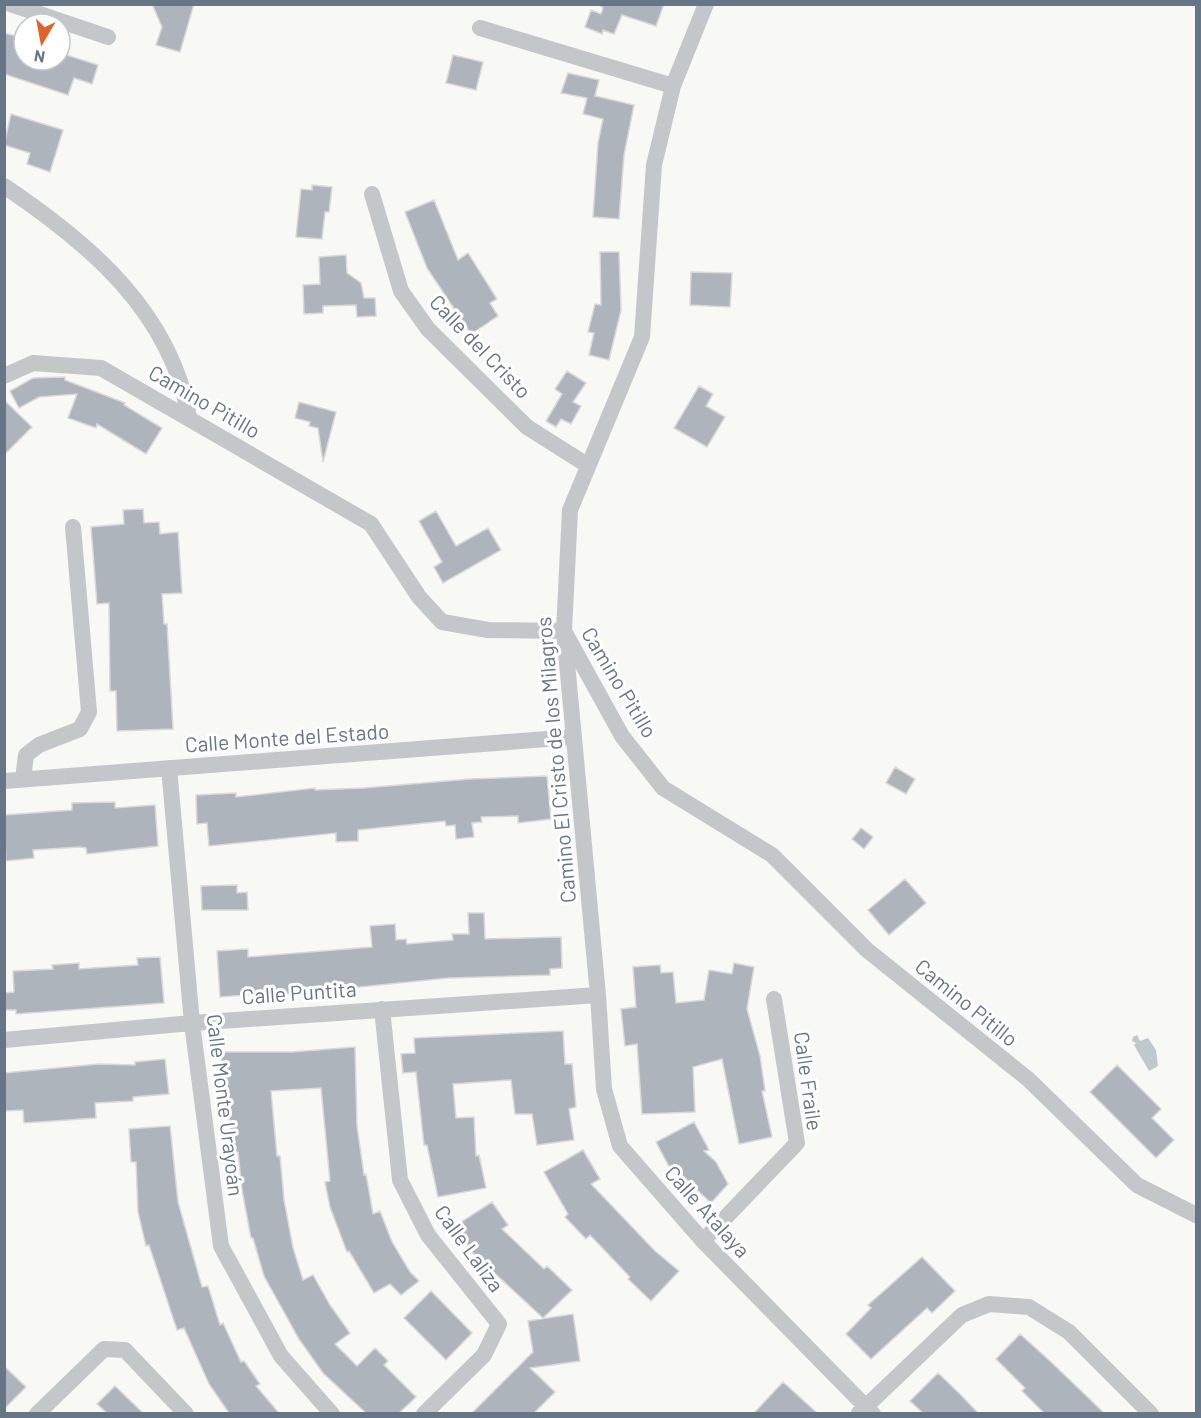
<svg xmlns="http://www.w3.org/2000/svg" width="1201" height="1418" font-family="Barlow,sans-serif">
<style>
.water{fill:#bec8cd}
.building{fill:#adb4bb;stroke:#d9d9d7;stroke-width:1.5}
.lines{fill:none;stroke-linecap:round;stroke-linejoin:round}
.street{stroke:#c3c7ca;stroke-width:16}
.labels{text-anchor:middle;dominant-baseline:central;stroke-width:6;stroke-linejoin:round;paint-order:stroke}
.street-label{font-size:21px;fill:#667686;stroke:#fff}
</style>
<rect width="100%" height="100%" fill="#f8f8f5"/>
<path class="water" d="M 1137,1035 L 1140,1041 L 1148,1038 L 1156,1050 L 1158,1066 L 1149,1071 L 1134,1045 L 1136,1043 L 1132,1041 L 1133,1037 Z"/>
<path class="building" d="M 152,4 L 194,4 L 180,52 L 156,45 L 162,27 Z
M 599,4 L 664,4 L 656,26 L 622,15 L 614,34 L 603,30 L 602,34 L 585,27 L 591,10 L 601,14 L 603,8 Z
M 4,33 L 24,38 L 24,60 L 60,60 L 60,53 L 98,65 L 92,84 L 74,78 L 68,95 L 4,74 Z
M 453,55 L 483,62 L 476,90 L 446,83 Z
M 568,73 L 599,80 L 595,96 L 634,105 L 624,155 L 619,219 L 593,217 L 598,143 L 603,119 L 583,114 L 587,98 L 561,93 Z
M 11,114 L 63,130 L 50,172 L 27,164 L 30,153 L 4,145 Z
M 312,185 L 332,187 L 329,212 L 325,212 L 322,239 L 296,237 L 301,189 L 312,190 Z
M 434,200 L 458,260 L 468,253 L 497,299 L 490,303 L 498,316 L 471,334 L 427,268 L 405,212 Z
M 600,252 L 619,252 L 621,310 L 609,360 L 589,355 L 594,333 L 588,332 L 595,304 L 601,305 Z
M 346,255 L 347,273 L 361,283 L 364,298 L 375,298 L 376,316 L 357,317 L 356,305 L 323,306 L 323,313 L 304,314 L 303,285 L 320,284 L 319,257 Z
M 691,272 L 732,273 L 730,307 L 690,305 Z
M 567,371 L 586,383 L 573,402 L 581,406 L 571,424 L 561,419 L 556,427 L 546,421 L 562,394 L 555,389 Z
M 65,377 L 65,380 L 125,403 L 124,405 L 162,428 L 146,454 L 97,424 L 96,428 L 68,418 L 77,394 L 39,397 L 19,408 L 10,391 L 33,378 Z
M 699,386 L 713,394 L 706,406 L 725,417 L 707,447 L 674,428 Z
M 4,400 L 32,427 L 4,455 Z
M 299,402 L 336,412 L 323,462 L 318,428 L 309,426 L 310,422 L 295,418 Z
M 143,509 L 144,523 L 159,522 L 160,534 L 178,532 L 182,593 L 162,594 L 164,624 L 167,624 L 173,729 L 117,731 L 116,691 L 110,691 L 109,603 L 97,604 L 91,527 L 124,524 L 123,510 Z
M 436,511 L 456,546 L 488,528 L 501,550 L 443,583 L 434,567 L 442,562 L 419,521 Z
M 895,767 L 915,779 L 906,794 L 886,783 Z
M 547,776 L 551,819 L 518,823 L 518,816 L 481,817 L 482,822 L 472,823 L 474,837 L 456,839 L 455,825 L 446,826 L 445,821 L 358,830 L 358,841 L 336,842 L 336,833 L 209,846 L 207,823 L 197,824 L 196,795 L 236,793 L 236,797 L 315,788 L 315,790 L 364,788 L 470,779 Z
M 115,802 L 115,808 L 155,805 L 158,846 L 87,854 L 86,848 L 80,847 L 33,850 L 34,858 L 6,861 L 4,815 L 72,810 L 72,803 Z
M 861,828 L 873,837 L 864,849 L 852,839 Z
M 905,879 L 926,903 L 889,935 L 868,910 Z
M 237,885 L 237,893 L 247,892 L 248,910 L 202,910 L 201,886 Z
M 468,913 L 484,913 L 485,939 L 561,937 L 562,968 L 550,969 L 550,975 L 448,978 L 261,997 L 260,994 L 220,997 L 217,951 L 248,949 L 248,957 L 372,947 L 370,926 L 395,924 L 396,940 L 406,939 L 407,944 L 453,940 L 452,934 L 469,934 Z
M 160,957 L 164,1003 L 16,1014 L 16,1010 L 4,1010 L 4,993 L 14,992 L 13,971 L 53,969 L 52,965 L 79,963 L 79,969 L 138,965 L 137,958 Z
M 734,963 L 754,967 L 747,1009 L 760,1056 L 765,1091 L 762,1091 L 772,1137 L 739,1144 L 722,1059 L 693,1067 L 695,1112 L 642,1114 L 637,1044 L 625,1046 L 621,1009 L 636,1007 L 633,967 L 660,965 L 661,973 L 673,972 L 676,1003 L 704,1000 L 709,970 L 732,974 Z
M 563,1031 L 565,1064 L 572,1064 L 576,1107 L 569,1109 L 574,1140 L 537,1145 L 532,1114 L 515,1114 L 511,1080 L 453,1084 L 456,1118 L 474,1117 L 476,1156 L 479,1155 L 486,1188 L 438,1197 L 427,1145 L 424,1145 L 416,1072 L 403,1073 L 401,1054 L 415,1053 L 414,1038 Z
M 355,1047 L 357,1126 L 364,1175 L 366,1174 L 373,1214 L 380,1211 L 392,1242 L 410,1272 L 419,1281 L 401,1295 L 390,1284 L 374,1293 L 349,1251 L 347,1252 L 330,1207 L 325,1182 L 330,1181 L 321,1088 L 271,1091 L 277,1156 L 280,1156 L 284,1200 L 293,1248 L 303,1280 L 313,1275 L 330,1305 L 350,1333 L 335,1344 L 357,1366 L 375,1348 L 388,1361 L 384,1365 L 416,1397 L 399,1413 L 366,1413 L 323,1373 L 299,1339 L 264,1276 L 253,1238 L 251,1238 L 242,1190 L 238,1152 L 232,1152 L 228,1100 L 224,1100 L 221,1052 L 292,1052 Z
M 165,1059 L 169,1094 L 133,1097 L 133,1101 L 95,1103 L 96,1118 L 24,1123 L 23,1110 L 4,1111 L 4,1073 L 99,1064 L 135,1065 L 135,1062 Z
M 1117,1065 L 1161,1109 L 1152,1118 L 1174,1140 L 1156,1158 L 1090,1092 Z
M 694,1122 L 709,1150 L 704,1151 L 716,1162 L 728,1184 L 711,1203 L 674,1168 L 671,1170 L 656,1142 Z
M 170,1126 L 178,1202 L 202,1287 L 208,1286 L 220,1325 L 223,1323 L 241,1362 L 244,1361 L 260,1384 L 256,1386 L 279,1413 L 229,1413 L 209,1384 L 184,1328 L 177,1330 L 149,1245 L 146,1246 L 138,1212 L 136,1162 L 131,1162 L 129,1129 Z
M 583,1150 L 600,1179 L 591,1184 L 655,1251 L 679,1271 L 651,1301 L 628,1279 L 630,1277 L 590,1235 L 586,1239 L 565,1217 L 568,1214 L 544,1172 Z
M 492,1202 L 508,1225 L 502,1229 L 544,1269 L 547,1266 L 572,1290 L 543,1318 L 473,1253 L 455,1226 Z
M 922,1257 L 955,1291 L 932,1313 L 927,1308 L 871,1359 L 846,1334 L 871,1308 L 868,1305 Z
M 431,1291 L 472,1333 L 446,1360 L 404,1318 Z
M 573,1314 L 580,1361 L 530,1368 L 555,1392 L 534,1413 L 472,1413 L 533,1352 L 528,1321 Z
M 1020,1334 L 1051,1362 L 1104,1413 L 1044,1413 L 1022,1391 L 1025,1388 L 996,1359 Z
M 4,1366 L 26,1387 L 4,1409 Z
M 938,1373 L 959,1393 L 978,1413 L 923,1413 L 910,1401 Z
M 783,1382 L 817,1413 L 754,1413 Z
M 115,1386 L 143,1413 L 107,1413 L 97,1404 Z"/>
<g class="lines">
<path class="street" d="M 10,4 L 108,37
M 706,4 L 673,86 L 654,165 L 642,337 L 570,510 L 564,631 L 598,995 L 604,1089 L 620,1146 L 703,1241 L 873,1414
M 480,28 L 673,86
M 4,186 C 89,243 171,312 189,417
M 372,194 L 401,291 L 428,329 L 527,427 L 587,465
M 4,376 L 33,363 L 101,368 L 371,524 L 419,597 L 442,622 L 488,630 L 564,631 L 622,736 L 663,788 L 772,855 L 867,950 L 1028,1079 L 1137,1185 L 1196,1215
M 169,768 L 192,1023 L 221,1246 L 281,1356 L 332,1414
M 23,779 L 26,755 L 39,745 L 80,729 L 89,712 L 73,527
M 4,781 L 573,737
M 382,1009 L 400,1180 L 428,1235 L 499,1324 L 484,1355 L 424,1414
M 4,1040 L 192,1023 L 598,995
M 703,1241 L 797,1143 L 774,999
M 859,1413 L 962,1315 L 989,1304 L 1029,1307 L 1069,1332 L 1151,1414
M 37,1414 L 104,1349 L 125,1350 L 186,1414"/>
</g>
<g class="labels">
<g class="street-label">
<text transform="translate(481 346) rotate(46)">Calle del Cristo</text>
<text transform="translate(205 401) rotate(30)">Camino Pitillo</text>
<text transform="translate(620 682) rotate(59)">Camino Pitillo</text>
<text transform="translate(287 737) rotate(-4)">Calle Monte del Estado</text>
<text transform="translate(555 760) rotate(-95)">Camino El Cristo de los Milagros</text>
<text transform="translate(299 992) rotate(-4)">Calle Puntita</text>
<text transform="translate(967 1002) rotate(39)">Camino Pitillo</text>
<text transform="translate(809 1081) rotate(82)">Calle Fraile</text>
<text transform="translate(226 1105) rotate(83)">Calle Monte Urayoán</text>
<text transform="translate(708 1211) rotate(48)">Calle Atalaya</text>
<text transform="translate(470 1248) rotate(54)">Calle Laliza</text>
</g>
</g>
<rect width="1201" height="1418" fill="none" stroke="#667686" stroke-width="12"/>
<g transform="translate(42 42) rotate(190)"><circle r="28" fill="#ffffff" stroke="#c2c8cf" stroke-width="1.5"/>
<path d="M0-4.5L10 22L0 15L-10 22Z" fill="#e46128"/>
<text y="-9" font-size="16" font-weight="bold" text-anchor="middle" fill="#667686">N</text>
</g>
</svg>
